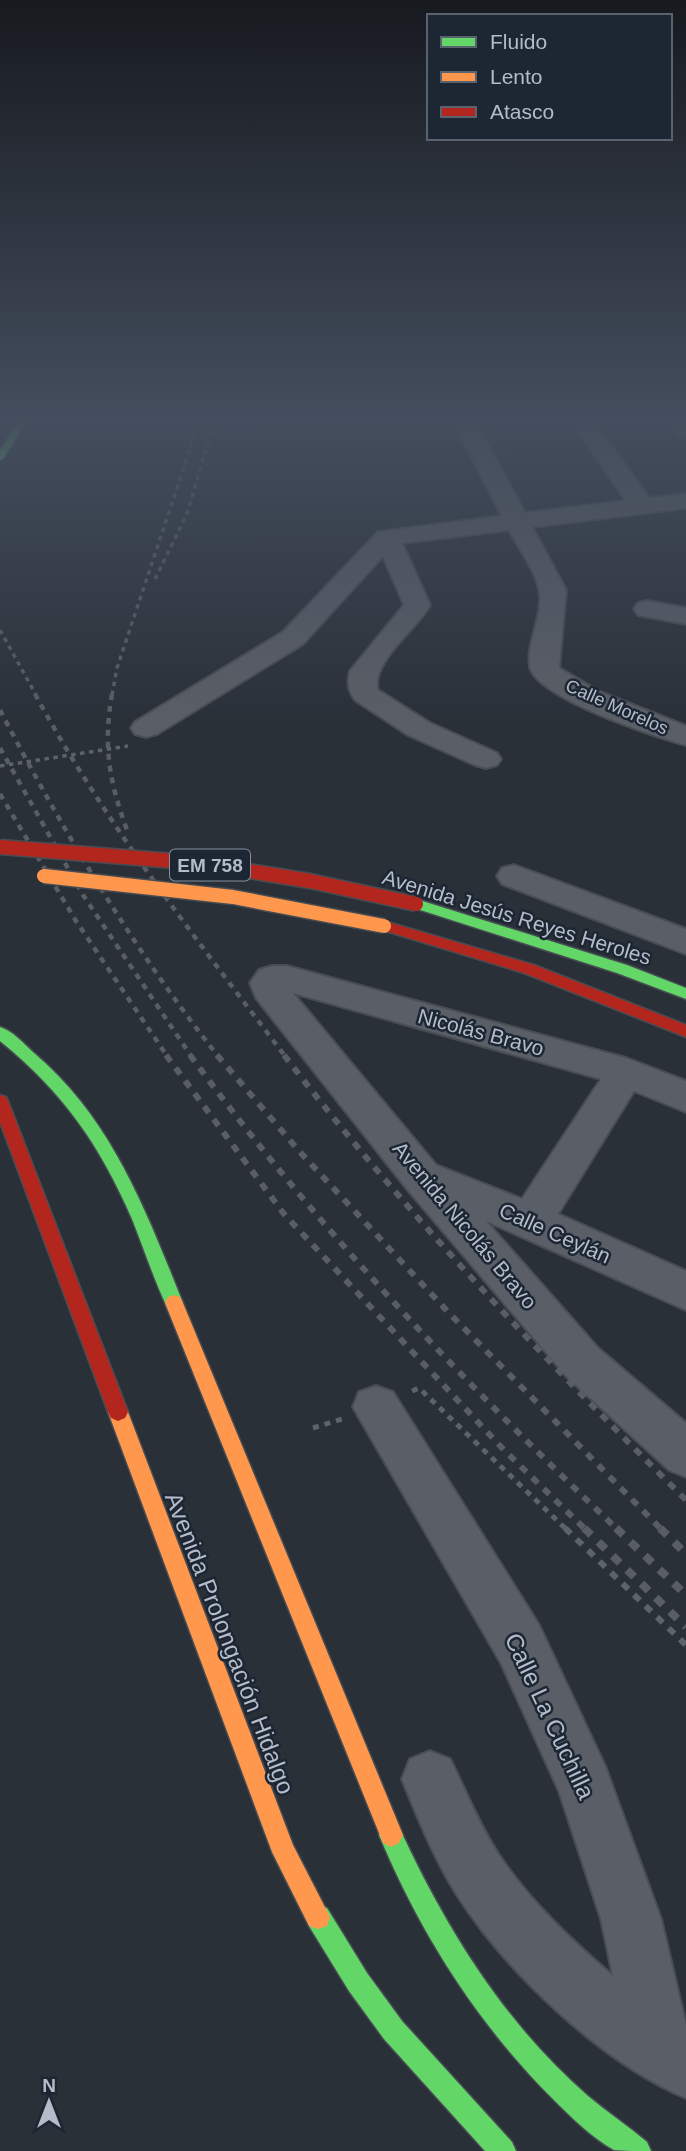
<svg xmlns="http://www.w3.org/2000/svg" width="686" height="2151" font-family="Arial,sans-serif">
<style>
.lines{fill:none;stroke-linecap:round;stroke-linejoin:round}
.street-casing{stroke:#484c53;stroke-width:4}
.fast-casing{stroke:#474c53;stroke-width:3}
.slow-casing{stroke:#474c53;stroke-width:3}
.jam-casing{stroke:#474c53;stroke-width:3}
.path-far1{stroke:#5d636a;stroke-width:5;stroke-dasharray:6 6;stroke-linecap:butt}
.path{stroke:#5d636a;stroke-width:6;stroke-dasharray:8 8;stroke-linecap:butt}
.street{fill:#5a5e66;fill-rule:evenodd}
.fast{fill:#63d668;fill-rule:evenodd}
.slow{fill:#ff974d;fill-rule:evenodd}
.jam{fill:#b3261e;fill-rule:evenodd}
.rail-far3{stroke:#595d64;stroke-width:3.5;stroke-dasharray:4.5 4.5;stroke-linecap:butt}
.rail-far2{stroke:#595d64;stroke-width:4.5;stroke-dasharray:6 6;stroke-linecap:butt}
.rail-far1{stroke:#595d64;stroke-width:6;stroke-dasharray:8 8;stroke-linecap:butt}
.rail{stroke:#595d64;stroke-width:8;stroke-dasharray:10 10;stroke-linecap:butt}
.slow-bridge-casing{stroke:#474c53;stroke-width:17;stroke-linecap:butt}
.jam-bridge-casing{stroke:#474c53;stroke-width:17;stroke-linecap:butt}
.path-bridge{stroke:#5d636a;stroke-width:3.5;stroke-dasharray:4.5 4.5;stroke-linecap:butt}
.slow-bridge{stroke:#ff974d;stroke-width:14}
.jam-bridge{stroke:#b3261e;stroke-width:14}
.labels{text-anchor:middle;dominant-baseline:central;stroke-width:5;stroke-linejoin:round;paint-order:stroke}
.far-street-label{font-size:18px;fill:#b4bcc9;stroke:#1d2633}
.shield{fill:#1d2633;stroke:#878f9c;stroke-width:2}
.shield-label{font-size:19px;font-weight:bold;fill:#b4bcc9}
.street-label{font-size:21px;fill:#b4bcc9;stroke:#1d2633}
.near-street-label{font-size:24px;fill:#b4bcc9;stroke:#1d2633}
</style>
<rect width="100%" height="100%" fill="#2a3038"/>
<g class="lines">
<defs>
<path id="street" d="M 452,419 L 474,419 L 525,513 L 626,501 L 570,419 L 592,419 L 649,498 L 686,494 L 686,508 L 532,527 L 566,590 L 559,668 L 598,691 L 686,726 L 686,745 C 656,737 537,698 530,667 C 526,645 541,620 540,598 C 540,576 519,549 509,530 L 402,543 L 430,605 C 417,629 370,663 378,690 L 430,723 L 497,753 L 501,759 L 497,765 L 486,768 L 475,765 L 408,735 L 355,700 C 348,690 347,683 350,671 L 404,605 L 383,556 L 303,644 L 157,734 L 146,737 L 135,734 L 131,728 L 135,722 L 283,632 L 378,532 L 502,516 Z
M 668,419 L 686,419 L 686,436 L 678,434 Z
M 647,601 L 686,608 L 686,624 L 638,615 L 634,609 L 638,603 Z
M 514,865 L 686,929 L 686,954 L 502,884 L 497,876 L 502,868 Z
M 272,966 L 287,966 L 626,1058 L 686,1081 L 686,1112 L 634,1091 L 558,1214 L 686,1271 L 686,1310 L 486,1221 L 598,1348 L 686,1423 L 686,1477 L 669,1470 L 566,1376 L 407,1189 L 256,998 L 250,983 L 259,970 ZM 293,993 L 601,1079 L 522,1199 L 436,1165 Z
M 376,1386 L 393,1392 L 539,1625 L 605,1766 L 661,1919 L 686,2025 L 686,2098 C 602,2063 506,1972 457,1895 C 434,1859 418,1818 402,1779 L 410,1759 L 430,1751 L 450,1759 C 466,1791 479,1825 499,1855 C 530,1901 571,1940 613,1976 L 601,1919 L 559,1791 L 501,1663 L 353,1407 L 359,1392 Z"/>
<path id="fast" d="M 20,419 L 29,419 L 3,459 L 0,460 L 0,450 Z
M 416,899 L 627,965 L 686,988 L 686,999 L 617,973 L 411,907 L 409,904 Z
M 0,1027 C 13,1031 24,1044 34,1053 C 112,1119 146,1211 183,1303 L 180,1309 L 174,1311 L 168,1309 C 154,1280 144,1249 132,1219 C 100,1145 63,1092 0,1041 Z
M 391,1823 L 399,1827 C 445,1927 504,2023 588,2096 C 607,2112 628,2126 647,2142 L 651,2151 C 641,2151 623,2151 614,2150 C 592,2138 570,2116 552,2098 C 477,2023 420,1933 379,1835 L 383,1827 Z
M 318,1905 L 327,1908 L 367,1973 L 402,2021 L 512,2142 L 516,2151 L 485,2151 L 384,2039 L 349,1991 L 309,1926 L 306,1917 L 309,1908 Z"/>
<path id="slow" d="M 174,1295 L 180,1297 L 183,1303 L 403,1835 L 399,1843 L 391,1847 L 383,1843 L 165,1303 L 168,1297 Z
M 118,1403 L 125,1406 L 128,1412 L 293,1845 L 330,1917 L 327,1926 L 318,1929 L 309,1926 L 272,1852 L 108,1412 L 111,1406 Z"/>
<path id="jam" d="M 384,921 L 534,965 L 686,1025 L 686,1037 L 524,973 L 379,929 L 377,926 Z
M 0,1095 L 6,1097 L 8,1101 L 128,1412 L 125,1418 L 118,1421 L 111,1418 L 108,1412 L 0,1122 Z"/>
</defs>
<use href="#street" class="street-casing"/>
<use href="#fast" class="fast-casing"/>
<use href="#slow" class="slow-casing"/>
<use href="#jam" class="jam-casing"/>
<path class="path-far1" d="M 412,1391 L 419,1388 L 567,1530
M 313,1428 L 342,1419"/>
<path class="path" d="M 565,1528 L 686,1645"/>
<use href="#street" class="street"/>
<use href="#fast" class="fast"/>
<use href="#slow" class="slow"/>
<use href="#jam" class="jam"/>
<path class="rail-far3" d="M 155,579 L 187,514 L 215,419
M 0,630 L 36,695
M 112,695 L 117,668 L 200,419"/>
<path class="rail-far2" d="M 35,694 C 105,823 196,939 285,1056
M 112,694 C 103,746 109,781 127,830
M 0,710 C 63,831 133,949 218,1056
M 0,748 L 83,895 L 191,1056
M 0,794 L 76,921 L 167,1056"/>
<path class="rail-far1" d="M 166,1055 L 284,1214 L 504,1450 L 586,1530
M 190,1055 C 317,1228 463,1382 618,1530
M 217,1055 L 300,1152 L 449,1313 L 662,1530
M 284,1055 C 406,1214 544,1359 686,1500"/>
<path class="rail" d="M 584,1528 L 686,1627
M 616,1528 L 686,1595
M 660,1528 L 686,1554"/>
<defs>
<path id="slow-bridge" d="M 44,876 L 233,897 L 384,926"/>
<path id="jam-bridge" d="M 0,847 L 199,863 L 310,881 L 416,904"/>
</defs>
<use href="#slow-bridge" class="slow-bridge-casing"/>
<use href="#jam-bridge" class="jam-bridge-casing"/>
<path class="path-bridge" d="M 0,766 L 128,746"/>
<use href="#slow-bridge" class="slow-bridge"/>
<use href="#jam-bridge" class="jam-bridge"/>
</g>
<linearGradient id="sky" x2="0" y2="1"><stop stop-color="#171a1f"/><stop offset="0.58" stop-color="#444e5e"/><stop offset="1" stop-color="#444e5e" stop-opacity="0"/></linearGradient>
<rect width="686" height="721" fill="url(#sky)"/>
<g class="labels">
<g class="far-street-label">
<text transform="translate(617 707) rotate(24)">Calle Morelos</text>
</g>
<rect class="shield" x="170" y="849.5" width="80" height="31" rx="5"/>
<g class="shield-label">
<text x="210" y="865">EM 758</text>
</g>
<g class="street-label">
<text transform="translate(517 917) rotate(17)">Avenida Jesús Reyes Heroles</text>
<text transform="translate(481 1032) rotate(15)">Nicolás Bravo</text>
<text transform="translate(465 1225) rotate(50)">Avenida Nicolás Bravo</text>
<text transform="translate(555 1233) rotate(24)">Calle Ceylán</text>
</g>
<g class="near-street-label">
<text transform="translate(230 1643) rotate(69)">Avenida Prolongación Hidalgo</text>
<text transform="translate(550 1716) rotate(65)">Calle La Cuchilla</text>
</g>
</g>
<rect x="427" y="14" width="245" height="126" fill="#1d2633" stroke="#59626f" stroke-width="2"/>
<rect x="441" y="37" width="35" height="10" fill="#63d668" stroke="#59626f" stroke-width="2"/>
<text x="490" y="49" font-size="21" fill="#b4bcc9">Fluido</text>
<rect x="441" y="72" width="35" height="10" fill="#ff974d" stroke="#59626f" stroke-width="2"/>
<text x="490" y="84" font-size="21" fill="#b4bcc9">Lento</text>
<rect x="441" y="107" width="35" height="10" fill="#b3261e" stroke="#59626f" stroke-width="2"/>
<text x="490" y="119" font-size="21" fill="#b4bcc9">Atasco</text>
<g transform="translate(49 2102)" stroke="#1d2633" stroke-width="5" paint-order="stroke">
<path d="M0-5L12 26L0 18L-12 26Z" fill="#b4bcc9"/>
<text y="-10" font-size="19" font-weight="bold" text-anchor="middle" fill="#b4bcc9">N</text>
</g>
</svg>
